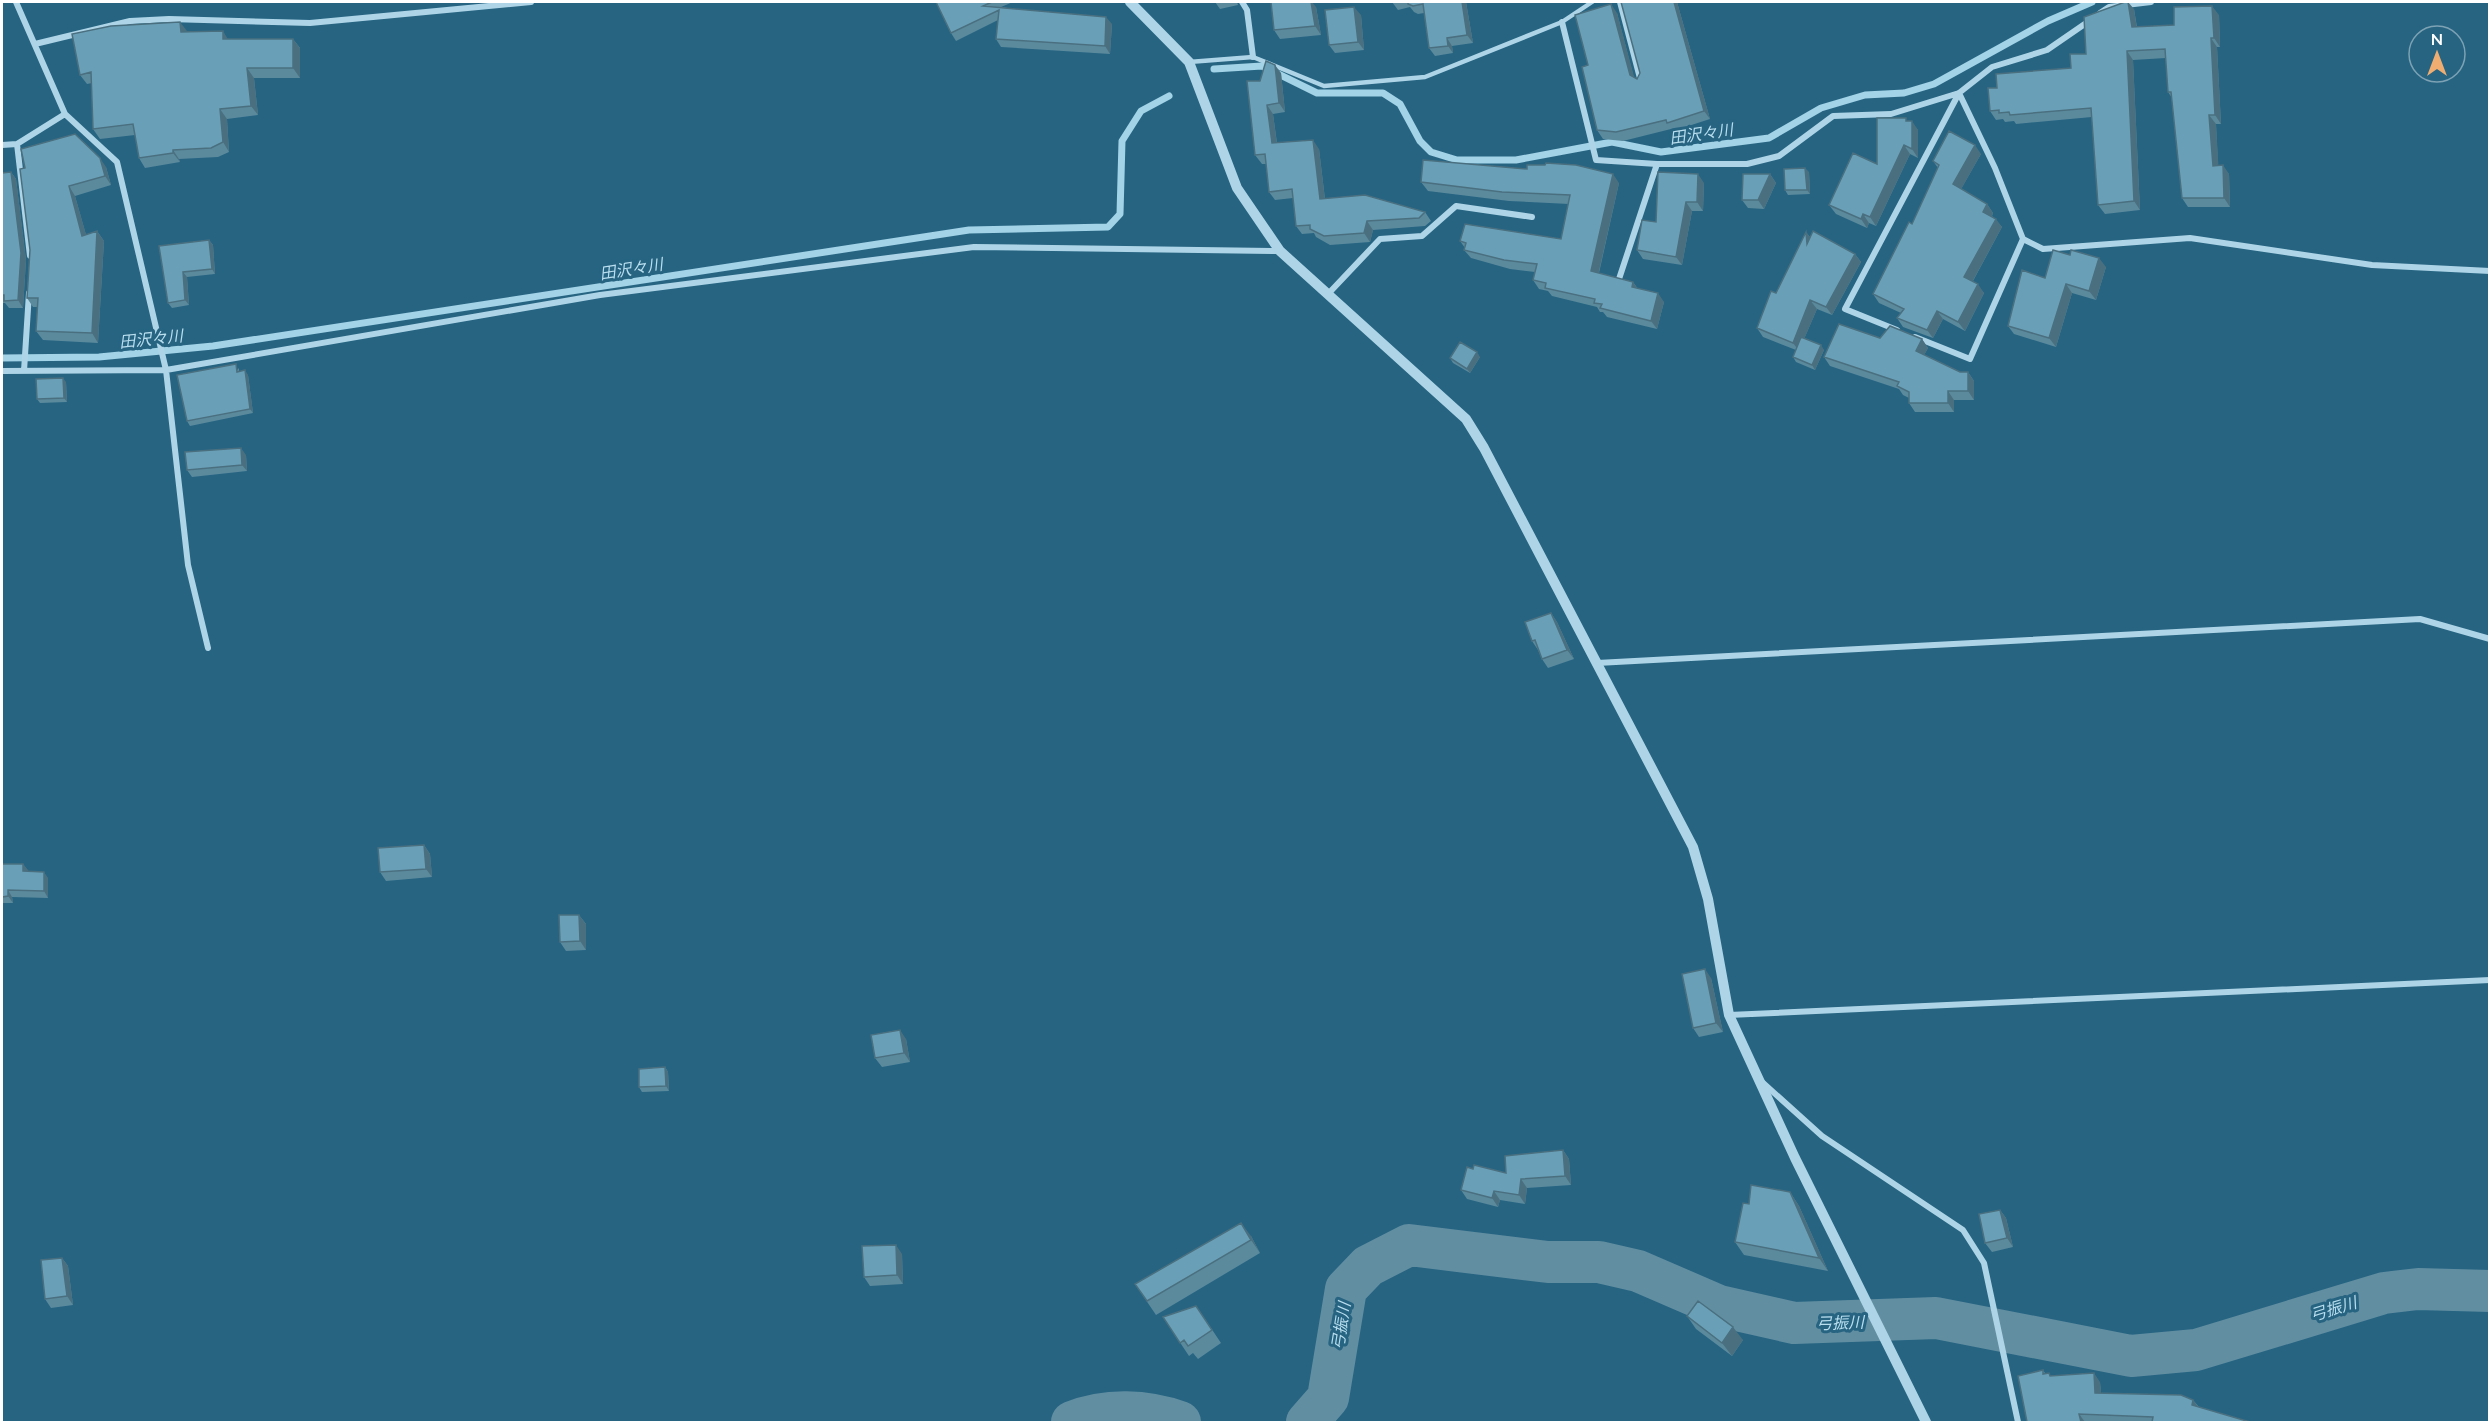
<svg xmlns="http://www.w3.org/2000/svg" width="2491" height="1424" font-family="Lato,'Noto Sans JP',sans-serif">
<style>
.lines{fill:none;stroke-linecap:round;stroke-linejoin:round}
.stream{stroke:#a2d3e7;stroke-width:7}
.river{stroke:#628ea1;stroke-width:42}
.service{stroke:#aed5e7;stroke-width:4.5}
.minor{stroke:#aed5e7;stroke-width:6}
.tertiary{stroke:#aed5e7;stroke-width:10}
.wall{fill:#5b8a9d}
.shaded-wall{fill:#4a7080}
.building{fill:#6aa0b7;stroke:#4a7080;stroke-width:1.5}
.labels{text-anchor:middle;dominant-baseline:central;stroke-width:6;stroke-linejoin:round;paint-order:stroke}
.water-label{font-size:16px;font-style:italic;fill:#b9deee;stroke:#266482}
</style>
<rect width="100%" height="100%" fill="#266482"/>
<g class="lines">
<path class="stream" d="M 1214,69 L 1262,66 L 1317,93 L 1383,93 L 1400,104 L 1420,141 L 1431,152 L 1457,160 L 1516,160 L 1612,142 L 1661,152 L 1769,138 L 1821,108 L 1865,95 L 1904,93 L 1934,84 L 2048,21 L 2092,2
M 2,358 L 99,357 L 213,346 L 969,230 L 1108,227 L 1120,214 L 1122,141 L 1141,111 L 1169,96"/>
<path class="river" d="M 1072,1422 C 1107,1408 1146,1410 1180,1422
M 1307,1422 L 1328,1398 L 1346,1289 L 1368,1266 L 1409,1245 L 1548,1262 L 1599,1262 L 1638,1271 L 1719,1306 L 1794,1323 L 1936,1318 L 2131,1356 L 2196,1350 L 2384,1293 L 2418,1289 L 2490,1291"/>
<path class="service" d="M 1189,62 L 1253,57 L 1324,86 L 1425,77 L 1562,22 L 1592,2"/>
<path class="minor" d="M 16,2 L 65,114 L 117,162 L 166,370 L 188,565 L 208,648
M 1242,2 L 1247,10 L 1253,57
M 1620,2 L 1641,82
M 2100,13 L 2109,7 L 2151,2
M 2092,19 L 2047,50 L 1992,67 L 1959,93 L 1995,168 L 2023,239 L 2043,249 L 2190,238 L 2372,265 L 2490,271
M 1562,22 L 1596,160 L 1657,164 L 1747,164 L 1779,156 L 1833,116 L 1891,114 L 1959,93
M 35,44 L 130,21 L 169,19 L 310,23 L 531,2
M 17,144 L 30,256
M 2,145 L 17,144 L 65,114
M 1619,279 L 1657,164
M 1329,293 L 1380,239 L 1422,236 L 1456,206 L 1532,217
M 1897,330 L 1845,309 L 1959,93
M 1915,337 L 1970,359 L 2023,239
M 2,371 L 166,370 L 600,295 L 974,247 L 1279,251
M 24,371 L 29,293
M 1597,663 L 2420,619 L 2490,639
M 1729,1015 L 2490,980
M 1762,1082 L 1822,1136 L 1963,1230 L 1984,1263 L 2018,1422"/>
<path class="tertiary" d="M 1130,2 L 1189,62 L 1237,188 L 1280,251 L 1466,419 L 1484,448 L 1693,847 L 1708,899 L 1729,1015 L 1795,1158 L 1926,1422"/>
</g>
<path class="wall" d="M 936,2 L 1013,2 L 1001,7 L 1112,24 L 1110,54 L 1001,47 L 996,39 L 998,20 L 956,41 L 951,33 Z
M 1215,2 L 1237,2 L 1238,5 L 1220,9 Z
M 1392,2 L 1466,2 L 1473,43 L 1452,46 L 1453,53 L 1435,56 L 1429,48 L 1424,13 L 1418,14 L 1414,12 L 1410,7 L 1398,10 Z
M 1677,2 L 1710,119 L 1673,131 L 1671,129 L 1623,141 L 1603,139 L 1597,130 L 1588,65 L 1617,13 L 1634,78 L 1637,79 Z
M 1316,7 L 1321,35 L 1280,39 L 1274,30 Z
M 2134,9 L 2137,27 L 2174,25 L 2219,15 L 2220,47 L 2217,47 L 2221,124 L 2216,124 L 2218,165 L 2229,174 L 2230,207 L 2188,207 L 2182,198 L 2172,98 L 2168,92 L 2166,58 L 2133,60 L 2140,210 L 2105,214 L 2098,205 L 2092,117 L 2016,124 L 2014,121 L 2005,122 L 2003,119 L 1996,120 L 1990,111 L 1997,88 L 2071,68 Z
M 1361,15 L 1364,50 L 1335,53 L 1329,45 Z
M 187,32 L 228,39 L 293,39 L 300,48 L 300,78 L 254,78 L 258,115 L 227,119 L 229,152 L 218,157 L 179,159 L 180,162 L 145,168 L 139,158 L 135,135 L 100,139 L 93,129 L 92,83 L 87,84 L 80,75 Z
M 1281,73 L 1285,112 L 1273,114 L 1277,143 L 1319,149 L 1325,199 L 1425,212 L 1431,221 L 1425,226 L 1373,230 L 1370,242 L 1330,245 L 1316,237 L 1314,233 L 1302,234 L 1296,226 L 1293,198 L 1275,200 L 1269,192 L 1266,164 L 1262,164 L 1255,155 L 1260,81 Z
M 1908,121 L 1918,130 L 1918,158 L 1910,154 L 1876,226 L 1869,223 L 1867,228 L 1836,214 L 1829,205 L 1877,164 Z
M 1981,154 L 1961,189 L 1987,204 L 1993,213 L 1992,216 L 2002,227 L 1973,281 L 1984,293 L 1965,331 L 1943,319 L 1933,338 L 1903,327 L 1897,318 L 1901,313 L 1879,303 L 1873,294 L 1912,224 L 1938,168 L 1933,161 Z
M 106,167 L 111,185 L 75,196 L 86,235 L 97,231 L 104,241 L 98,343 L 43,340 L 36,331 L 38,307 L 33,307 L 27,298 L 30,250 L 20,169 Z
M 11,172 L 16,179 L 26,260 L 23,308 L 9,308 L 5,303 L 2,303 L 2,173 Z
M 1809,172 L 1810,194 L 1788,195 L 1785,190 Z
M 1770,174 L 1776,183 L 1764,209 L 1748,208 L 1742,200 Z
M 1421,182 L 1619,183 L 1599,273 L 1633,282 L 1638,289 L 1664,302 L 1657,329 L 1607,317 L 1603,312 L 1600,312 L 1597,307 L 1552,296 L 1548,291 L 1539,289 L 1533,280 L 1535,272 L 1510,269 L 1471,258 L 1464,250 L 1465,248 L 1460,241 L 1561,239 L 1569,204 L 1509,201 L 1428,191 Z
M 1704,183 L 1703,211 L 1692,211 L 1682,265 L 1643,259 L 1637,250 L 1656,222 Z
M 1806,232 L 1810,237 L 1855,254 L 1861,262 L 1832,315 L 1817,309 L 1804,339 L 1824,350 L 1815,370 L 1796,362 L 1793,357 L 1796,350 L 1763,337 L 1757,328 L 1776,293 Z
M 209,240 L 213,245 L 215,274 L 187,277 L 189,305 L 172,308 L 168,303 L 159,246 Z
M 2106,267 L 2096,300 L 2072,293 L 2056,347 L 2014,334 L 2008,326 L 2045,278 Z
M 1880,338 L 1922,339 L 1928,348 L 1924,355 L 1960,372 L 1968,372 L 1974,381 L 1974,400 L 1954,400 L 1954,412 L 1915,412 L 1909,403 L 1909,398 L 1903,395 L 1899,389 L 1830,366 L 1824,357 Z
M 1480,357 L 1470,373 L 1453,363 L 1450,358 Z
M 239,368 L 239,371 L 248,375 L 253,413 L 190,426 L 187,421 Z
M 66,382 L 67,402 L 40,403 L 37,399 Z
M 246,455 L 247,471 L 192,477 L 187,470 Z
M 1551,613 L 1557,622 L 1574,659 L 1548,668 L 1542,659 L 1538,650 L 1532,641 Z
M 424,845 L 430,854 L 432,877 L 386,881 L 380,872 Z
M 2,864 L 23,864 L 28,871 L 48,878 L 48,898 L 12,897 L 13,903 L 2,903 Z
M 579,915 L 586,924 L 586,950 L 566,951 L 560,942 Z
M 1711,978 L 1723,1032 L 1699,1037 L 1693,1028 Z
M 906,1039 L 910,1062 L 882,1067 L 875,1058 Z
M 665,1067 L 668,1072 L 669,1091 L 642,1092 L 639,1087 Z
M 1563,1150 L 1569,1159 L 1571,1185 L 1527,1188 L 1525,1204 L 1500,1200 L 1498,1207 L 1467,1199 L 1461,1190 L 1473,1169 L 1506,1173 Z
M 1790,1192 L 1799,1206 L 1828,1271 L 1744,1255 L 1735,1242 L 1749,1204 Z
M 2000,1210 L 2006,1218 L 2013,1247 L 1992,1252 L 1985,1243 Z
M 1251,1236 L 1260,1253 L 1156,1315 L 1135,1284 Z
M 902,1254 L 903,1284 L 870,1286 L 864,1277 Z
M 62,1258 L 68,1266 L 73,1305 L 51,1308 L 45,1299 Z
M 1687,1316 L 1743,1340 L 1732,1356 L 1696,1329 Z
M 1163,1317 L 1205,1319 L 1221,1343 L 1198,1359 L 1193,1353 L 1189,1356 Z
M 2043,1370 L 2045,1373 L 2051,1376 L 2100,1382 L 2101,1393 L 2193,1400 L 2199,1407 L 2250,1422 L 2027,1422 Z"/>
<path class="shaded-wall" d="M 1311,2 L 1312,2 L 1316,7 L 1321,35 L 1315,26 Z
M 1462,2 L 1466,2 L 1473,43 L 1467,35 Z
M 1674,2 L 1677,2 L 1710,119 L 1704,111 Z
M 2128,2 L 2134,9 L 2138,36 L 2132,27 Z
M 1611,4 L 1617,13 L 1636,84 L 1630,75 Z
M 2212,6 L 2219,15 L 2220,47 L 2214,38 Z
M 1354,7 L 1361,15 L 1364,50 L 1358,42 Z
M 1106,17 L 1112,24 L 1110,54 L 1105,46 Z
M 180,22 L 187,31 L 181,32 Z
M 223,31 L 229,41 L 223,39 Z
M 1447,38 L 1452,46 L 1453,53 L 1448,46 Z
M 2211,38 L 2217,47 L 2221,124 L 2215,115 Z
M 293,39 L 300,48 L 300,78 L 293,68 Z
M 2127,51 L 2133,60 L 2140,210 L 2134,201 Z
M 1275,65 L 1281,73 L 1285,112 L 1279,103 Z
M 247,68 L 254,78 L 258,115 L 251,106 Z
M 1267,105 L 1273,114 L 1278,152 L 1272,143 Z
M 220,109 L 227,119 L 229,152 L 223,142 Z
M 2209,115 L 2216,124 L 2219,175 L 2213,166 Z
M 1912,121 L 1918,130 L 1918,158 L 1912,149 Z
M 1313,140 L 1319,149 L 1326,208 L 1320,199 Z
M 1904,145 L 1910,154 L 1876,226 L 1870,217 Z
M 1975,145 L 1981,154 L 1959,193 L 1953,184 Z
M 173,150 L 179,159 L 180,162 L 173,153 Z
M 100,158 L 106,167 L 111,185 L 105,176 Z
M 2223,165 L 2229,174 L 2230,207 L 2224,198 Z
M 1805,168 L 1809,172 L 1810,194 L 1807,190 Z
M 11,172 L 16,179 L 26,260 L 23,308 L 18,300 Z
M 1613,174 L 1619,183 L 1597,280 L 1591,271 Z
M 1698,174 L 1704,183 L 1703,211 L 1697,202 Z
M 1770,174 L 1776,183 L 1764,209 L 1758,200 Z
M 69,186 L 75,196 L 89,245 L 82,236 Z
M 1686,202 L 1692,211 L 1682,265 L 1676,257 Z
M 1987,204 L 1993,213 L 1990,220 L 1983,212 Z
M 1863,214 L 1869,223 L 1867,228 L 1861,219 Z
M 1996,219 L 2002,227 L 1970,286 L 1964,277 Z
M 1367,221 L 1373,230 L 1370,242 L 1364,233 Z
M 97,231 L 104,241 L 98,343 L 92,333 Z
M 1806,232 L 1813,241 L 1807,244 Z
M 209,240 L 213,245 L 215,274 L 212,269 Z
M 1855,254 L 1861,262 L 1832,315 L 1826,307 Z
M 2099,258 L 2106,267 L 2096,300 L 2089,291 Z
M 183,272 L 187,277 L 189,305 L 185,300 Z
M 1633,282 L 1639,291 L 1632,287 Z
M 1978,284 L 1984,293 L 1965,331 L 1958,322 Z
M 2066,284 L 2072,293 L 2056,347 L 2049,338 Z
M 1658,293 L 1664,302 L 1657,329 L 1651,321 Z
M 1810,300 L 1817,309 L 1799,351 L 1793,343 Z
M 1937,311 L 1943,319 L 1933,338 L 1927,330 Z
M 1922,339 L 1928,348 L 1922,359 L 1916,351 Z
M 1821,345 L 1824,350 L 1815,370 L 1812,365 Z
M 1477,352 L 1480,357 L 1470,373 L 1467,369 Z
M 245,370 L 248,375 L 253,413 L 250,409 Z
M 1968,372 L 1974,381 L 1974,400 L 1968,391 Z
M 63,378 L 66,382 L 67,402 L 64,398 Z
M 1948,391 L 1954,400 L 1954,412 L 1948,403 Z
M 241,448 L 246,455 L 247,471 L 242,465 Z
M 1551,613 L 1557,622 L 1574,659 L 1567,650 Z
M 424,845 L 430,854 L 432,877 L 426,869 Z
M 23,864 L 28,870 L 28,878 L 23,871 Z
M 44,872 L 48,878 L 48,898 L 44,891 Z
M 8,890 L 12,897 L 13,903 L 8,896 Z
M 579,915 L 586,924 L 586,950 L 580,941 Z
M 1705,969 L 1711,978 L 1723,1032 L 1716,1023 Z
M 900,1030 L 906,1039 L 910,1062 L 904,1053 Z
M 665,1067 L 668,1072 L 669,1091 L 666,1086 Z
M 1563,1150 L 1569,1159 L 1571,1185 L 1565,1176 Z
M 1521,1179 L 1527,1188 L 1525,1204 L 1519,1195 Z
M 1494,1191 L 1500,1200 L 1498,1207 L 1492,1198 Z
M 1790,1192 L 1799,1206 L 1828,1271 L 1819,1258 Z
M 2000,1210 L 2006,1218 L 2013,1247 L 2007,1238 Z
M 1241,1223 L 1251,1236 L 1260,1253 L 1251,1240 Z
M 896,1245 L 902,1254 L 903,1284 L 897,1275 Z
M 62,1258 L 68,1266 L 73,1305 L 67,1296 Z
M 1733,1327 L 1743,1340 L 1732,1356 L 1722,1343 Z
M 2094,1373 L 2100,1382 L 2102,1401 L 2095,1393 Z
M 2193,1400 L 2199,1408 L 2192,1405 Z
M 2079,1414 L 2085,1422 L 2081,1422 Z"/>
<path class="building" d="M 936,2 L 992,2 L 983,6 L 1106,17 L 1105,46 L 996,39 L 999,10 L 951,33 Z
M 1271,2 L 1311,2 L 1315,26 L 1274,30 Z
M 1408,2 L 1462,2 L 1467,35 L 1447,38 L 1448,46 L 1429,48 L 1423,4 L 1413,6 L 1408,4 Z
M 1621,2 L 1674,2 L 1704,111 L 1667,123 L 1666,120 L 1616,132 L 1597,130 L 1582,67 L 1588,65 L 1575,15 L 1611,4 L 1630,75 L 1637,79 L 1640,73 Z
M 2125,2 L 2128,2 L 2132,27 L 2174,25 L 2174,7 L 2212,6 L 2214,38 L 2211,38 L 2215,115 L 2209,115 L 2213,166 L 2223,165 L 2224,198 L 2182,198 L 2171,92 L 2168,92 L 2165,49 L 2127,51 L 2134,201 L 2098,205 L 2091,108 L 2010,115 L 2009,112 L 1999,113 L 1999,110 L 1990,111 L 1988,88 L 1997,88 L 1996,74 L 2071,68 L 2070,54 L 2086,54 L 2084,17 Z
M 1354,7 L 1358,42 L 1329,45 L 1325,10 Z
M 180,22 L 181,32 L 223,31 L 223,39 L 293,39 L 293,68 L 247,68 L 251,106 L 220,109 L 223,142 L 211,148 L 173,150 L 173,153 L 139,158 L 133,124 L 93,129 L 91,72 L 80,75 L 72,34 L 111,26 Z
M 1266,61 L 1275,65 L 1279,103 L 1267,105 L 1272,143 L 1313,140 L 1320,199 L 1365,195 L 1425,212 L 1419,218 L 1367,221 L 1364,233 L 1324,236 L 1310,229 L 1310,225 L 1296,226 L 1292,189 L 1269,192 L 1265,154 L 1255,155 L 1247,81 L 1260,81 Z
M 1877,118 L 1906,118 L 1906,121 L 1912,121 L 1912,149 L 1904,145 L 1870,217 L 1863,214 L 1861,219 L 1829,205 L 1853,153 L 1877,164 Z
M 1949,131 L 1975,145 L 1953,184 L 1987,204 L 1983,212 L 1996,219 L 1964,277 L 1978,284 L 1958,322 L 1937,311 L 1927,330 L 1897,318 L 1904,309 L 1873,294 L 1909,222 L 1912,224 L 1939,165 L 1933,161 Z
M 75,134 L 100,158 L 105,176 L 69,186 L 82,236 L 97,231 L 92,333 L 36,331 L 38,298 L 27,298 L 30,250 L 20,169 L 25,168 L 21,149 Z
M 1423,160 L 1527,169 L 1527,165 L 1545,165 L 1546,163 L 1576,165 L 1613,174 L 1591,271 L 1633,282 L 1632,287 L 1658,293 L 1651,321 L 1600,308 L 1602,304 L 1594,303 L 1595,299 L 1545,288 L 1546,283 L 1533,280 L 1537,264 L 1504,260 L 1464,250 L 1466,243 L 1460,241 L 1465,224 L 1561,239 L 1570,195 L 1502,192 L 1421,182 Z
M 1805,168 L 1807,190 L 1785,190 L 1784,169 Z
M 11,172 L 21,253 L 18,300 L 4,301 L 4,295 L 2,295 L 2,173 Z
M 1658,172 L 1698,174 L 1697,202 L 1686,202 L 1676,257 L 1637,250 L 1642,220 L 1656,222 Z
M 1743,174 L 1770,174 L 1758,200 L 1742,200 Z
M 1813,231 L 1855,254 L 1826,307 L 1810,300 L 1793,343 L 1757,328 L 1771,291 L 1776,293 L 1806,232 L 1807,244 Z
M 209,240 L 212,269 L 183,272 L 185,300 L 168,303 L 159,246 Z
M 2053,250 L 2070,255 L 2071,250 L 2099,258 L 2089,291 L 2066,284 L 2049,338 L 2008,326 L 2022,270 L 2045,278 Z
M 1839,324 L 1880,338 L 1890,326 L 1922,339 L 1916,351 L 1960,372 L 1968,372 L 1968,391 L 1948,391 L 1948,403 L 1909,403 L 1909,392 L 1897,386 L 1899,382 L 1824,357 Z
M 1801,337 L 1821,345 L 1812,365 L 1793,357 Z
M 1460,342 L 1477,352 L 1467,369 L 1450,358 Z
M 236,364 L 237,372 L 245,370 L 250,409 L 187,421 L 177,375 Z
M 63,378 L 64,398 L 37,399 L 36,379 Z
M 241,448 L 242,465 L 187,470 L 185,452 Z
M 1551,613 L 1567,650 L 1542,659 L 1535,640 L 1532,641 L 1525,622 Z
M 424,845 L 426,869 L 380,872 L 378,848 Z
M 2,864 L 23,864 L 23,871 L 44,872 L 44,891 L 8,890 L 8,896 L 2,897 Z
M 559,915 L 579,915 L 580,941 L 560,942 Z
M 1705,969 L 1716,1023 L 1693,1028 L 1682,974 Z
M 900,1030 L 904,1053 L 875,1058 L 871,1035 Z
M 665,1067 L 666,1086 L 639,1087 L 639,1069 Z
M 1563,1150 L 1565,1176 L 1521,1179 L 1519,1195 L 1494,1191 L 1492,1198 L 1461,1190 L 1467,1167 L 1473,1169 L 1474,1165 L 1506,1173 L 1505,1156 Z
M 1751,1185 L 1790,1192 L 1819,1258 L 1735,1242 L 1743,1203 L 1749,1204 Z
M 2000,1210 L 2007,1238 L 1985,1243 L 1979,1214 Z
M 1241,1223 L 1251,1240 L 1147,1301 L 1135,1284 Z
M 896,1245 L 897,1275 L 864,1277 L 862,1246 Z
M 62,1258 L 67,1296 L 45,1299 L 41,1260 Z
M 1698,1301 L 1733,1327 L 1722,1343 L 1687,1316 Z
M 1196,1306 L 1212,1330 L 1188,1346 L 1184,1340 L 1180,1343 L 1163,1317 Z
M 2043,1370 L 2043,1374 L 2049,1373 L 2050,1376 L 2094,1373 L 2095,1393 L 2181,1395 L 2193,1400 L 2192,1405 L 2250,1422 L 2152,1422 L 2153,1417 L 2079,1414 L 2081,1422 L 2027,1422 L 2018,1376 Z"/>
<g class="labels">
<g class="water-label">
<text transform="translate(1701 133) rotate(-8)">田沢々川</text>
<text transform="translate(631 268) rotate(-9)">田沢々川</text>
<text transform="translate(151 338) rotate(-6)">田沢々川</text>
<text transform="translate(2333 1308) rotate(-17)">弓振川</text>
<text transform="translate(1840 1322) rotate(-2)">弓振川</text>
<text transform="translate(1340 1326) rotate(-81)">弓振川</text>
</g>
</g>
<rect width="2491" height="1424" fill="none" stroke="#ffffff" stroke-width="6"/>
<g transform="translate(2437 54)"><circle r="28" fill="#266482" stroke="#7da2b4" stroke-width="1.5"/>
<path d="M0-4.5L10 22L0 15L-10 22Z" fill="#f0ad72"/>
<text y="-9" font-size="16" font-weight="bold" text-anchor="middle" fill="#ffffff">N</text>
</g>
</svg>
